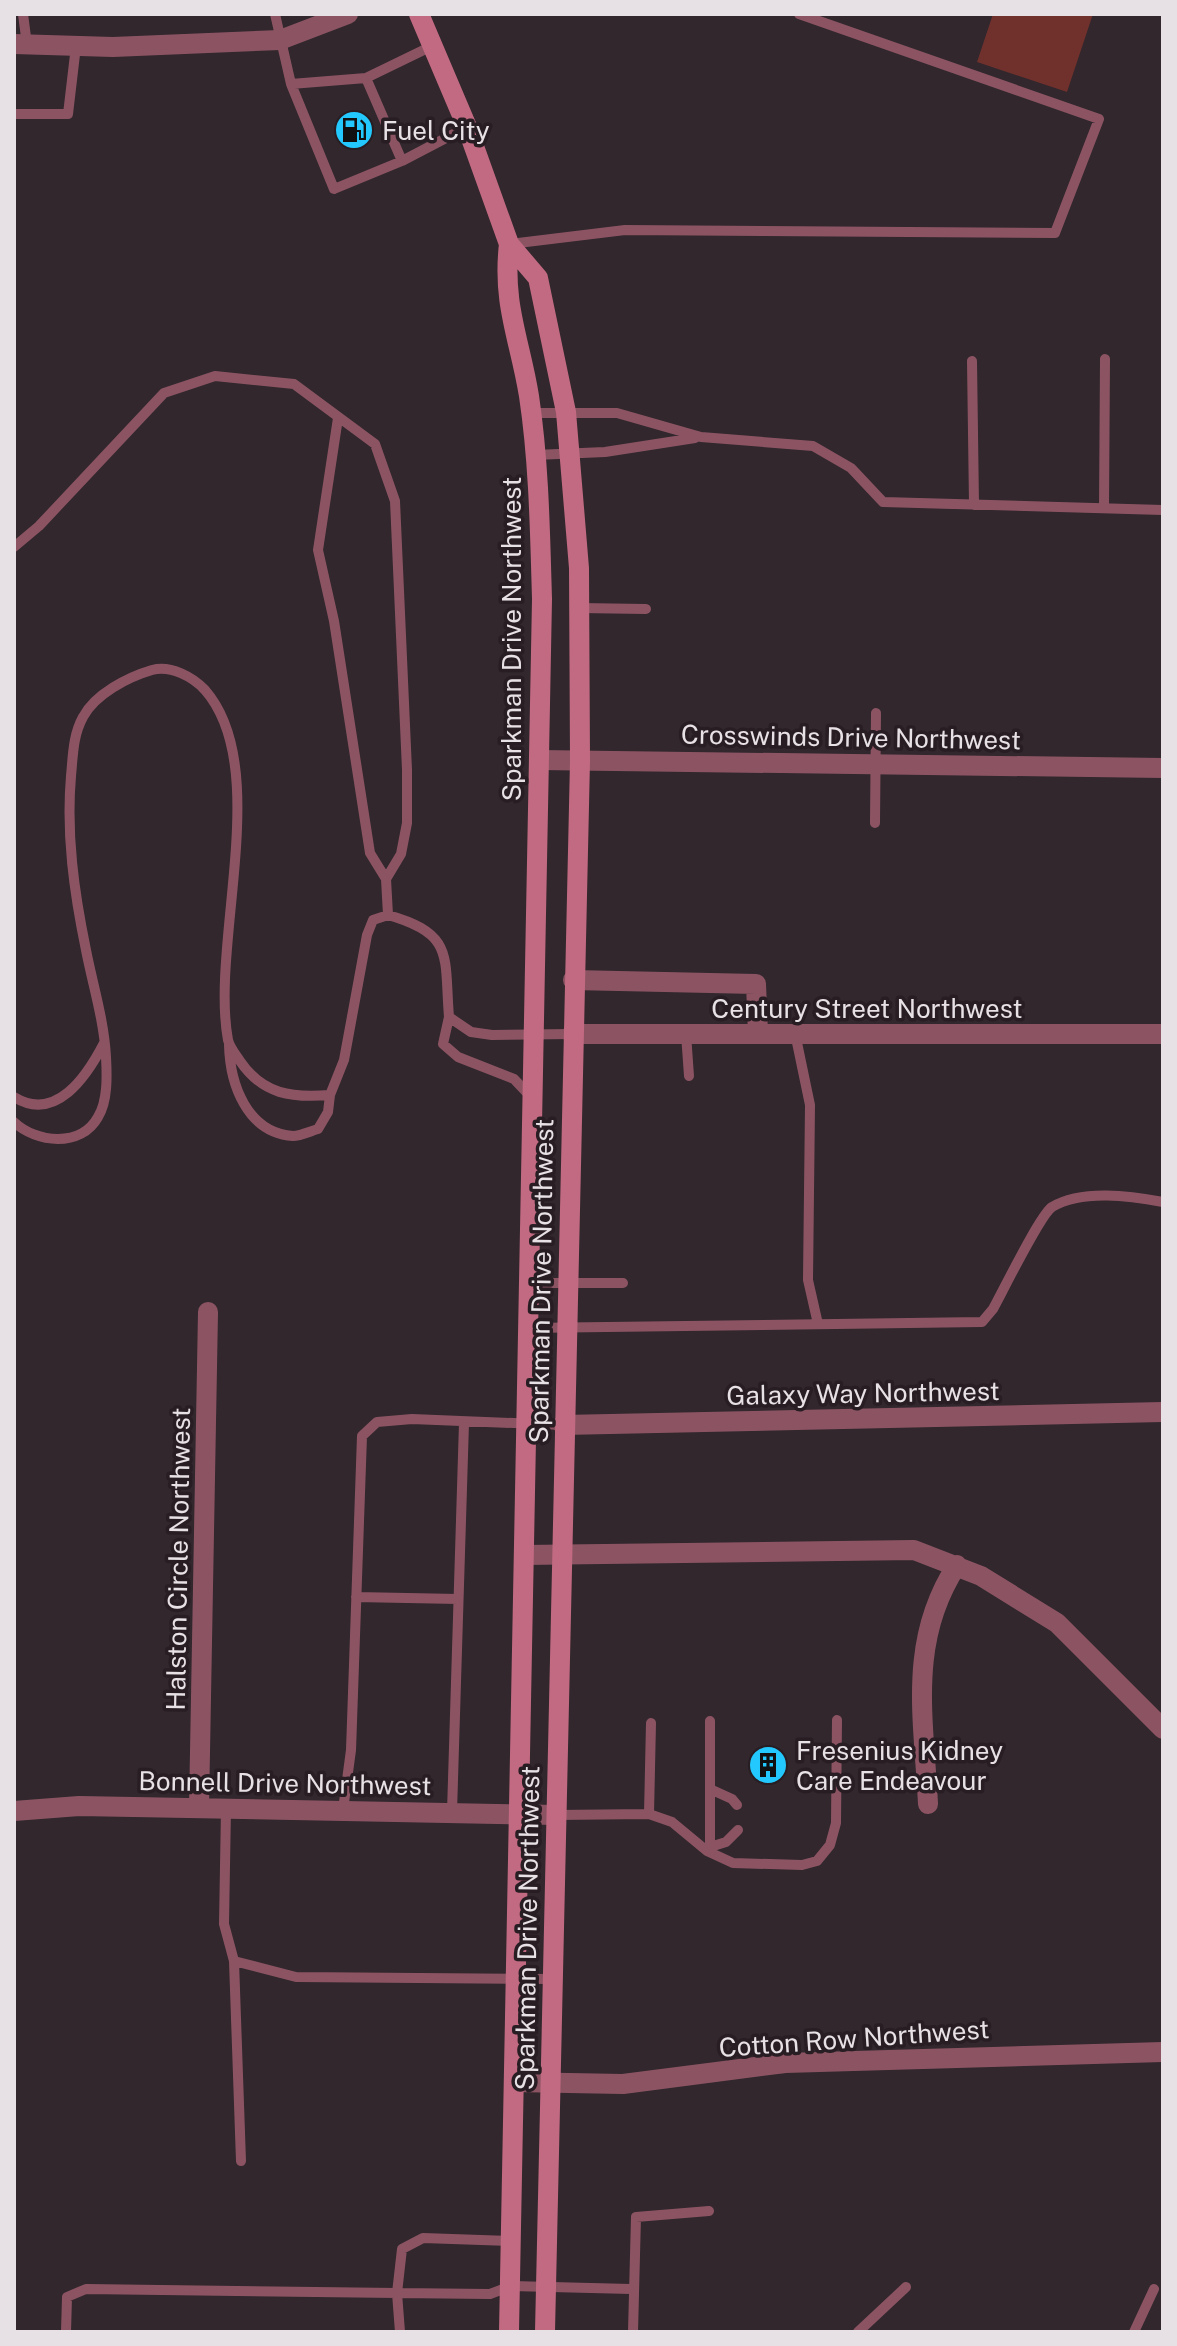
<svg xmlns="http://www.w3.org/2000/svg" width="1177" height="2346" font-family="'Public Sans',sans-serif">
<style>
.green{fill:#70312d}
.lines{fill:none;stroke-linecap:round;stroke-linejoin:round}
.lane{stroke:#8c5463;stroke-width:10}
.street{stroke:#8c5463;stroke-width:20}
.secondary{stroke:#c26a82;stroke-width:20}
.labels{text-anchor:middle;dominant-baseline:central;stroke-width:7;stroke-linejoin:round;paint-order:stroke}
.poi-label{font-size:26px;fill:#e7e0e5;stroke:#271d23;text-anchor:start}
.street-label{font-size:26px;fill:#e7e0e5;stroke:#271d23}
</style>
<rect width="100%" height="100%" fill="#31272d"/>
<path class="green" d="M 993,14 L 1093,14 L 1067,92 L 977,62 Z"/>
<g class="lines">
<path class="lane" d="M 23,14 L 27,45
M 275,14 L 291,84 L 334,189 L 402,161 L 467,127
M 366,78 L 402,161
M 291,84 L 366,78 L 434,45
M 14,114 L 68,114 L 76,46
M 510,244 L 625,230 L 1055,233 L 1099,119 L 799,14
M 972,361 L 974,505
M 531,413 L 617,413 L 701,437 L 813,446 L 851,468 L 883,502 L 1163,510
M 338,418 L 318,550 L 334,621 L 370,853 L 386,879
M 535,455 L 605,452 L 695,438
M 1104,508 L 1105,359
M 14,547 L 39,526 L 164,393 L 215,376 L 294,384 L 375,444 L 395,501 L 407,770 L 407,823 L 401,854 L 386,879 L 388,915
M 579,608 L 646,609
M 875,823 L 876,713
M 449,1017 L 443,1044 L 458,1057 L 514,1079 L 532,1098
M 795,1033 L 810,1105 L 808,1280 L 818,1324
M 686,1034 L 689,1076
M 229,1045 C 230,1084 247,1133 293,1136 C 300,1136 311,1131 318,1129 L 328,1112 L 330,1095
M 14,1097 C 56,1123 87,1076 104,1043
M 14,1122 C 36,1143 81,1148 98,1117 C 108,1101 107,1075 106,1057 C 104,1020 93,986 86,950 C 74,892 66,834 71,776 C 73,755 73,735 83,717 C 95,694 128,677 152,670 C 171,665 193,677 205,690 C 273,768 210,943 228,1040 C 230,1048 236,1055 240,1061 C 263,1095 292,1098 330,1095 L 344,1060 L 367,935 L 373,920 L 388,915 C 455,934 444,956 449,1017 L 471,1032 L 492,1035 L 572,1034
M 529,1283 L 623,1283
M 528,1328 L 982,1322 L 993,1309 C 1003,1291 1040,1215 1052,1207 C 1082,1189 1131,1196 1163,1202
M 356,1597 L 458,1599
M 710,1721 L 710,1852
M 710,1789 L 732,1799 L 737,1805
M 226,1808 L 224,1924 L 234,1961 L 296,1977 L 552,1979
M 343,1810 L 351,1750 L 362,1436 L 377,1422 L 412,1419 L 563,1425
M 452,1812 L 464,1423
M 649,1814 L 651,1723
M 555,1815 L 649,1814 L 672,1822 L 707,1851 L 733,1863 L 802,1865 L 817,1861 L 830,1845 L 836,1823 L 837,1720
M 710,1847 L 726,1842 L 738,1830
M 234,1961 L 241,2161
M 511,2241 L 423,2238 L 402,2249 L 397,2293 L 490,2294 L 511,2286 L 631,2289
M 66,2332 L 67,2297 L 86,2289 L 397,2293 L 400,2332
M 633,2332 L 636,2217 L 709,2211
M 858,2332 L 906,2287
M 1134,2332 L 1154,2289"/>
<path class="street" d="M 14,44 L 113,47 L 280,40 L 348,14
M 539,760 L 1163,768
M 573,980 L 756,984 L 758,1033
M 572,1034 L 1163,1034
M 563,1425 L 1163,1412
M 524,1555 L 914,1550 L 981,1576 L 1057,1623 L 1163,1729
M 928,1804 C 924,1719 907,1641 957,1565
M 199,1807 L 208,1312
M 14,1811 L 79,1806 L 555,1815
M 514,2082 L 623,2084 L 785,2063 L 1163,2052"/>
<path class="secondary" d="M 419,14 L 467,127 L 509,244 L 538,278 L 566,412 L 579,568 L 580,761 L 545,2332
M 509,244 C 502,304 520,340 529,396 C 539,463 540,531 542,599 L 509,2332"/>
</g>
<defs>
<symbol id="fuel-disc" viewBox="-11 -11 22 22"><circle r="9.5" fill="#23c9fe" stroke="#271d23"/><path d="M-5.5-6h7V0h2V4h1.3V-2.5L3-4.5l.8-.8L6-3V5H2.5V1h-1V6h-7ZM-4.2-4.7v3.2H.2V-4.7Z" fill="#111"/></symbol>
<symbol id="building-disc" viewBox="-11 -11 22 22"><circle r="9.5" fill="#23c9fe" stroke="#271d23"/><path d="M-4-6H4V6H1V3H-1V6H-4ZM-2.5-4.3h1.7v1.8h-1.7ZM.8-4.3h1.7v1.8H.8ZM-2.5-1h1.7V.8h-1.7ZM.8-1h1.7V.8H.8Z" fill="#111"/></symbol>
</defs>
<g fill-rule="evenodd">
<use href="#fuel-disc" x="332" y="108" width="44" height="44"/>
<use href="#building-disc" x="746" y="1743" width="44" height="44"/>
</g>
<g class="labels">
<g class="poi-label">
<text x="382" y="130">Fuel City</text>
<text x="796" y="1750">Fresenius Kidney<tspan x="796" dy="30">Care Endeavour</tspan></text>
</g>
<g class="street-label">
<text transform="translate(511 639) rotate(-90)">Sparkman Drive Northwest</text>
<text transform="translate(851 737) rotate(1)">Crosswinds Drive Northwest</text>
<text x="867" y="1008">Century Street Northwest</text>
<text transform="translate(541 1281) rotate(-89)">Sparkman Drive Northwest</text>
<text transform="translate(863 1393) rotate(-1)">Galaxy Way Northwest</text>
<text transform="translate(178 1559) rotate(-89)">Halston Circle Northwest</text>
<text transform="translate(285 1783) rotate(1)">Bonnell Drive Northwest</text>
<text transform="translate(527 1928) rotate(-89)">Sparkman Drive Northwest</text>
<text transform="translate(854 2038) rotate(-4)">Cotton Row Northwest</text>
</g>
</g>
<rect width="1177" height="2346" fill="none" stroke="#e7e0e5" stroke-width="32"/>
</svg>
